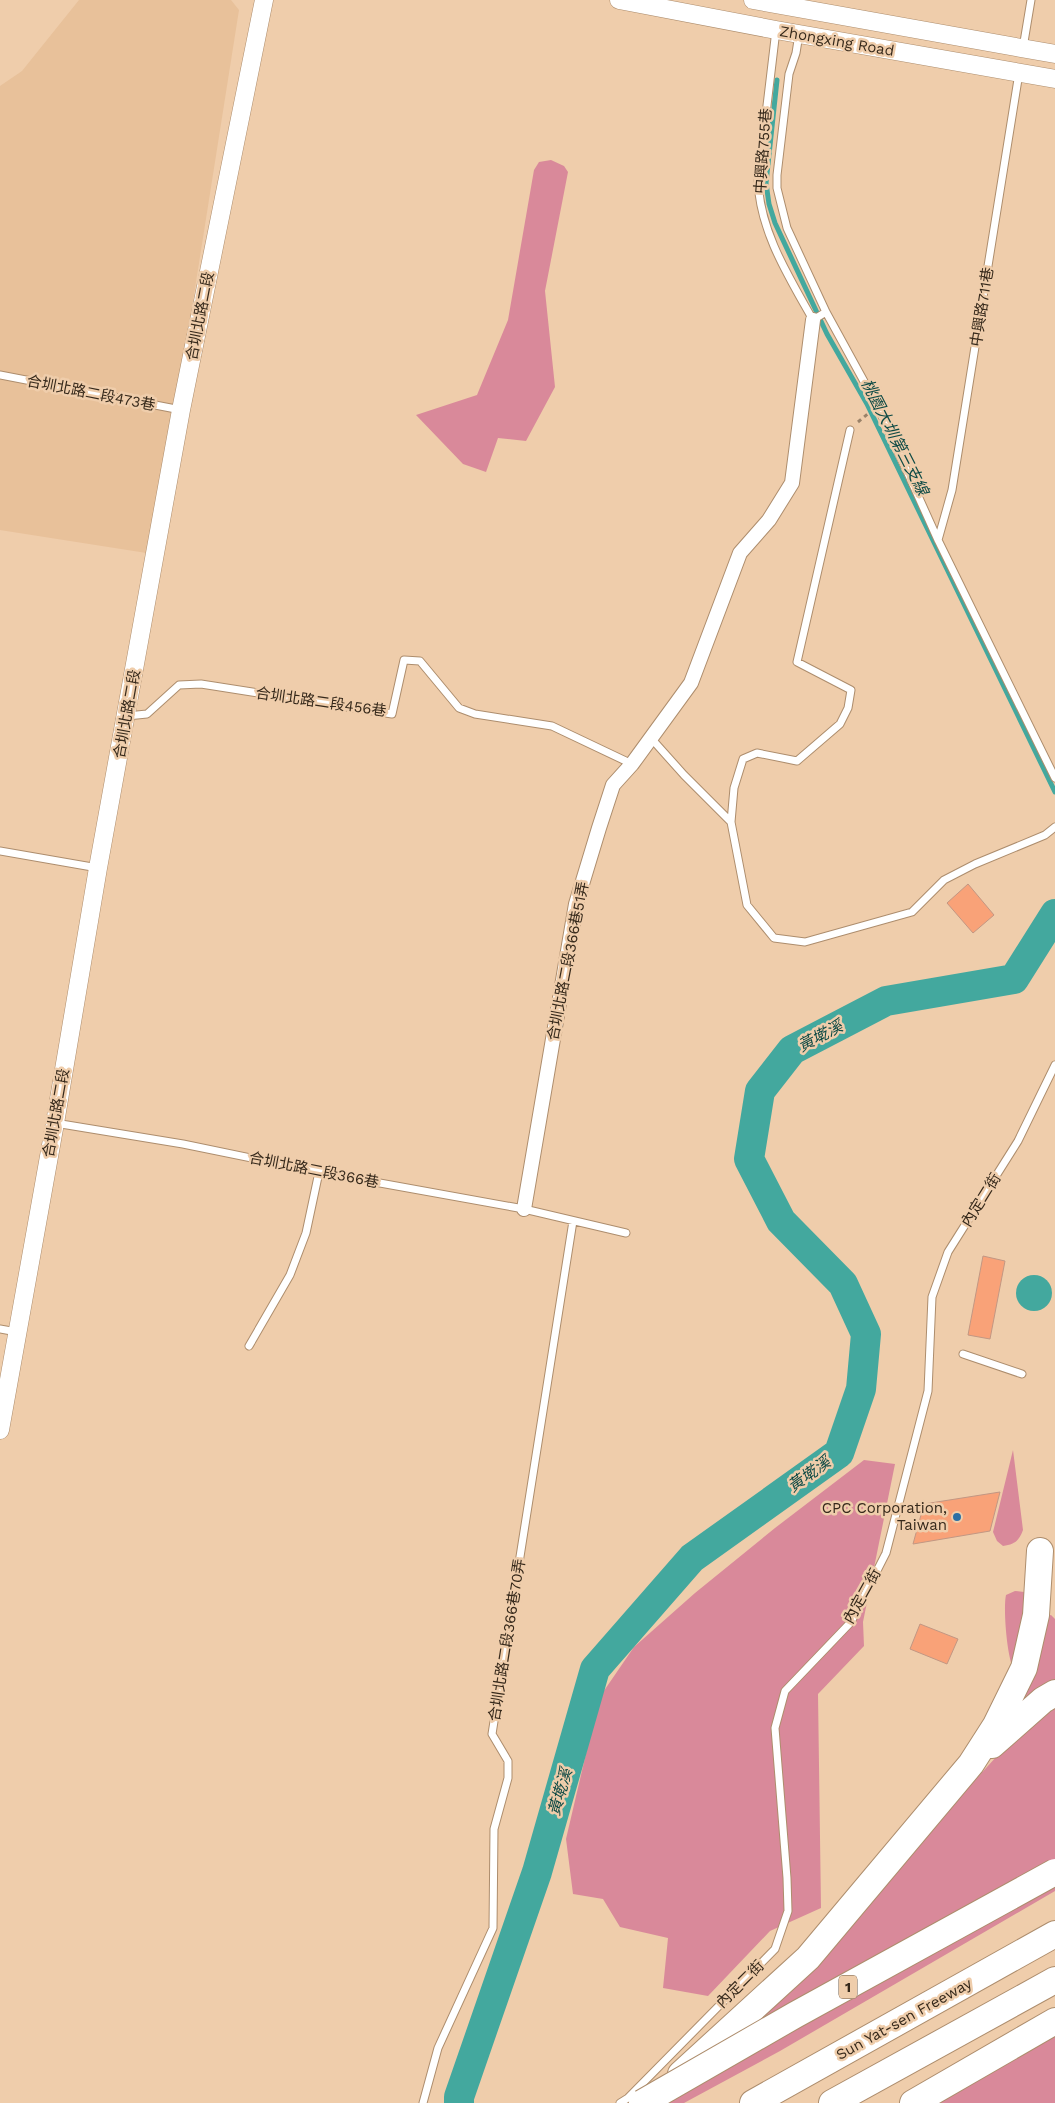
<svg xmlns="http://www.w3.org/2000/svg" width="1055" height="2103" font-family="'Work Sans','Noto Sans TC',sans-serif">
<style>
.built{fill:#e8c19a}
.green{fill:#d9899a}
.water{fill:#43a89e}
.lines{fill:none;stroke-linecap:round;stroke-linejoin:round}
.stream{stroke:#43a89e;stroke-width:5}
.river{stroke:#43a89e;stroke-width:30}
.building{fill:#f9a278;stroke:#c29783}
.service-casing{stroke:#ad8d6d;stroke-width:9}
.minor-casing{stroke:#ad8d6d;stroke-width:16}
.tertiary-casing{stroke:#ad8d6d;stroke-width:19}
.motorway-casing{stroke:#ad8d6d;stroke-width:28}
.path{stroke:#9a8269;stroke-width:3;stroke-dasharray:4 4;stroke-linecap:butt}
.service{stroke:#fff;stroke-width:7}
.minor{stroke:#fff;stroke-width:14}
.tertiary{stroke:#fff;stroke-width:18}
.motorway{stroke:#fff;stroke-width:26}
.motorway-bridge-casing{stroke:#ad8d6d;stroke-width:28;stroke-linecap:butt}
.motorway-bridge{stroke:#fff;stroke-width:26}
.poi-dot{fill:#2c6fa5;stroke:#efcdab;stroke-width:2}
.labels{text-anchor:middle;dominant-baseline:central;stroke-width:5;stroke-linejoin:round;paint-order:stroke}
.shield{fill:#efcdab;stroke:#6e5a46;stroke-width:1}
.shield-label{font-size:14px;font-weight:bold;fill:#36291b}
.street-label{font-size:15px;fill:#36291b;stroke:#efcdab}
.poi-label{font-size:15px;fill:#36291b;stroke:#efcdab;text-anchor:end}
.water-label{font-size:16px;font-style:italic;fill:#0e4a45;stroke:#efcdab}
</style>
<rect width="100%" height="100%" fill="#efcdab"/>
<path class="built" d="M 79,0 L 231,0 L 239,10 L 153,554 L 0,530 L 0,86 L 22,71 Z"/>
<path class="green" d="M 551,160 L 564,166 L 568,172 L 545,291 L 555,387 L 526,441 L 498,438 L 486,472 L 463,464 L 416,415 L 477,395 L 508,320 L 534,170 L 539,162 Z
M 1013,1450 L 1023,1530 C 1019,1541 1015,1544 1003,1546 L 997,1541 L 993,1532 Z
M 864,1460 L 895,1464 L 863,1622 L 864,1646 L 818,1694 L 821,1908 L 770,1931 L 708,1996 L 663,1988 L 668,1938 L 620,1927 L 603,1899 L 573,1894 L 566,1839 L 599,1698 L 634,1647 L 695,1593 L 775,1528 Z
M 1015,1591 L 1024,1592 L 1029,1599 L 1013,1668 C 1007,1655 1003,1609 1006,1595 Z
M 1051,1615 L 1055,1619 L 1055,1682 L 1027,1703 L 1024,1698 L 1037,1664 L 1046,1616 Z
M 1055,1699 L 1055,1891 L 780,2051 L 684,2103 L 660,2103 L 935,1824 L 1027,1723 Z
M 1055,2033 L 1055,2103 L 934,2103 Z"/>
<path class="water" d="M1016 1293a18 18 0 1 1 36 0a18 18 0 1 1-36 0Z"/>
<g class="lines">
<path class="stream" d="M 777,80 L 766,183 L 769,204 L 775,223 L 827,334 L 867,404 L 1055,792"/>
<path class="river" d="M 459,2103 L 459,2097 L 537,1872 L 595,1669 L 692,1558 L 839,1453 L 861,1389 L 866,1334 L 843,1284 L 781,1221 L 749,1159 L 760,1091 L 792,1050 L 886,1001 L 1014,979 L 1055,914"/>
</g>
<path class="building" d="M 968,884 L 994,915 L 973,933 L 947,903 Z
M 983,1256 L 1005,1261 L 990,1339 L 968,1335 Z
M 1000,1492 L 990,1531 L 913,1544 L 924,1504 Z
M 920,1624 L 958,1639 L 947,1664 L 910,1649 Z"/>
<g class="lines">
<defs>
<path id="service" d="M 776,30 L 758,181 C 760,232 789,277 813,320 L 826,312
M 799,34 L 796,53 L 789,74 L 777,175 L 777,188 L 787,228 L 826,312 L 878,407 L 938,540 L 1055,778
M 1023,48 L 1031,0
M 0,375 L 181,410
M 938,540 L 952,490 L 1019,73
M 127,716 L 147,714 L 179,685 L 201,684 L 392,714 L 404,660 L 420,661 L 459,708 L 475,714 L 552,726 L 632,764
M 650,737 L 684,775 L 731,822 L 747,905 L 774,938 L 805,942 L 912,912 L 944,880 L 975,864 L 1045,835 L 1055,827
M 731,822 L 734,788 L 743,759 L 757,753 L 797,761 L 840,724 L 848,708 L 851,690 L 797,662 L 850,430
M 0,851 L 98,868
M 55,1123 L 183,1144 L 319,1172 L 524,1209 L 626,1233
M 0,1329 L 17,1332
M 249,1346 L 290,1275 L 306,1233 L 319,1172
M 963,1354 L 1022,1374
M 423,2103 L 438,2048 L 493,1928 L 494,1829 L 508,1778 L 508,1761 L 492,1734 L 573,1221
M 620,2103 L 628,2098 L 775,1949 L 788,1911 L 787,1878 L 775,1728 L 785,1691 L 851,1622 L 886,1553 L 928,1391 L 932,1297 L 948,1252 L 1018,1141 L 1055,1065"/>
<path id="minor" d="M 524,1209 L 576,904 L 599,828 L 613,785 L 632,764 L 691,683 L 740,553 L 769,520 L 792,483 L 813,320"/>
<path id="tertiary" d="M 619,0 L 776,30 L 1055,79
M 753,0 L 1055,54
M 0,1430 L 55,1123 L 98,868 L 181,410 L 264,0"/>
<path id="motorway" d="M 992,1745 L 1043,1700 L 1055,1693
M 681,2074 L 808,1958 L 971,1764 L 996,1725 L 1024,1668 L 1036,1615 L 1040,1551
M 753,2103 L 1055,1934
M 832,2103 L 1055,1980
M 913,2103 L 1055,2021"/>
</defs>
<use href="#service" class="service-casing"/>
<use href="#minor" class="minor-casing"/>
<use href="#tertiary" class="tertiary-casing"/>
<use href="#motorway" class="motorway-casing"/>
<path class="path" d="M 858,422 L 870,412"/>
<use href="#service" class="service"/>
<use href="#minor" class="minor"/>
<use href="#tertiary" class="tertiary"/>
<use href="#motorway" class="motorway"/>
<defs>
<path id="motorway-bridge" d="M 642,2103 L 795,2015 L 1055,1872"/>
</defs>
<use href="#motorway-bridge" class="motorway-bridge-casing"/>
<use href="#motorway-bridge" class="motorway-bridge"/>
</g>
<circle class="poi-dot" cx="957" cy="1517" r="5"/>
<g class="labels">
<rect class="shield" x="839" y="1975.5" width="18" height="23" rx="4"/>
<g class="shield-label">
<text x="848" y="1987">1</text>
</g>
<g class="street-label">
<text transform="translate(837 41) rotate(10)">Zhongxing Road</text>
<text transform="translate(763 151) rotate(-86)">中興路755巷</text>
<text transform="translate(982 307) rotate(-81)">中興路711巷</text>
<text transform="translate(200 316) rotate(-79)">合圳北路二段</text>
<text transform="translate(91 393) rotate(11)">合圳北路二段473巷</text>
<text transform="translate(321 702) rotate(8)">合圳北路二段456巷</text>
<text transform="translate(127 714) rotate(-80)">合圳北路二段</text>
<text transform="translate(568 961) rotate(-79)">合圳北路二段366巷51弄</text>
<text transform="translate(56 1113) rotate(-80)">合圳北路二段</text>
<text transform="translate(314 1170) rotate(11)">合圳北路二段366巷</text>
<text transform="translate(981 1200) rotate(-58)">內定二街</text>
<text transform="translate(862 1596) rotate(-61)">內定二街</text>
<text transform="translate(507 1640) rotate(-81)">合圳北路二段366巷70弄</text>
<text transform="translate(740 1984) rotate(-45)">內定二街</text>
<text transform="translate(904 2019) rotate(-29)">Sun Yat-sen Freeway</text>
</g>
<g class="poi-label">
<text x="947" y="1508">CPC Corporation,<tspan x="947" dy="17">Taiwan</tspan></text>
</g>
<g class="water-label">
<text transform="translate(895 437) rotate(63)">桃園大圳第三支線</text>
<text transform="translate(820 1036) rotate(-28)">黃墘溪</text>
<text transform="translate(809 1474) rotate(-36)">黃墘溪</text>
<text transform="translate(560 1792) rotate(-74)">黃墘溪</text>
</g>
</g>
</svg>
